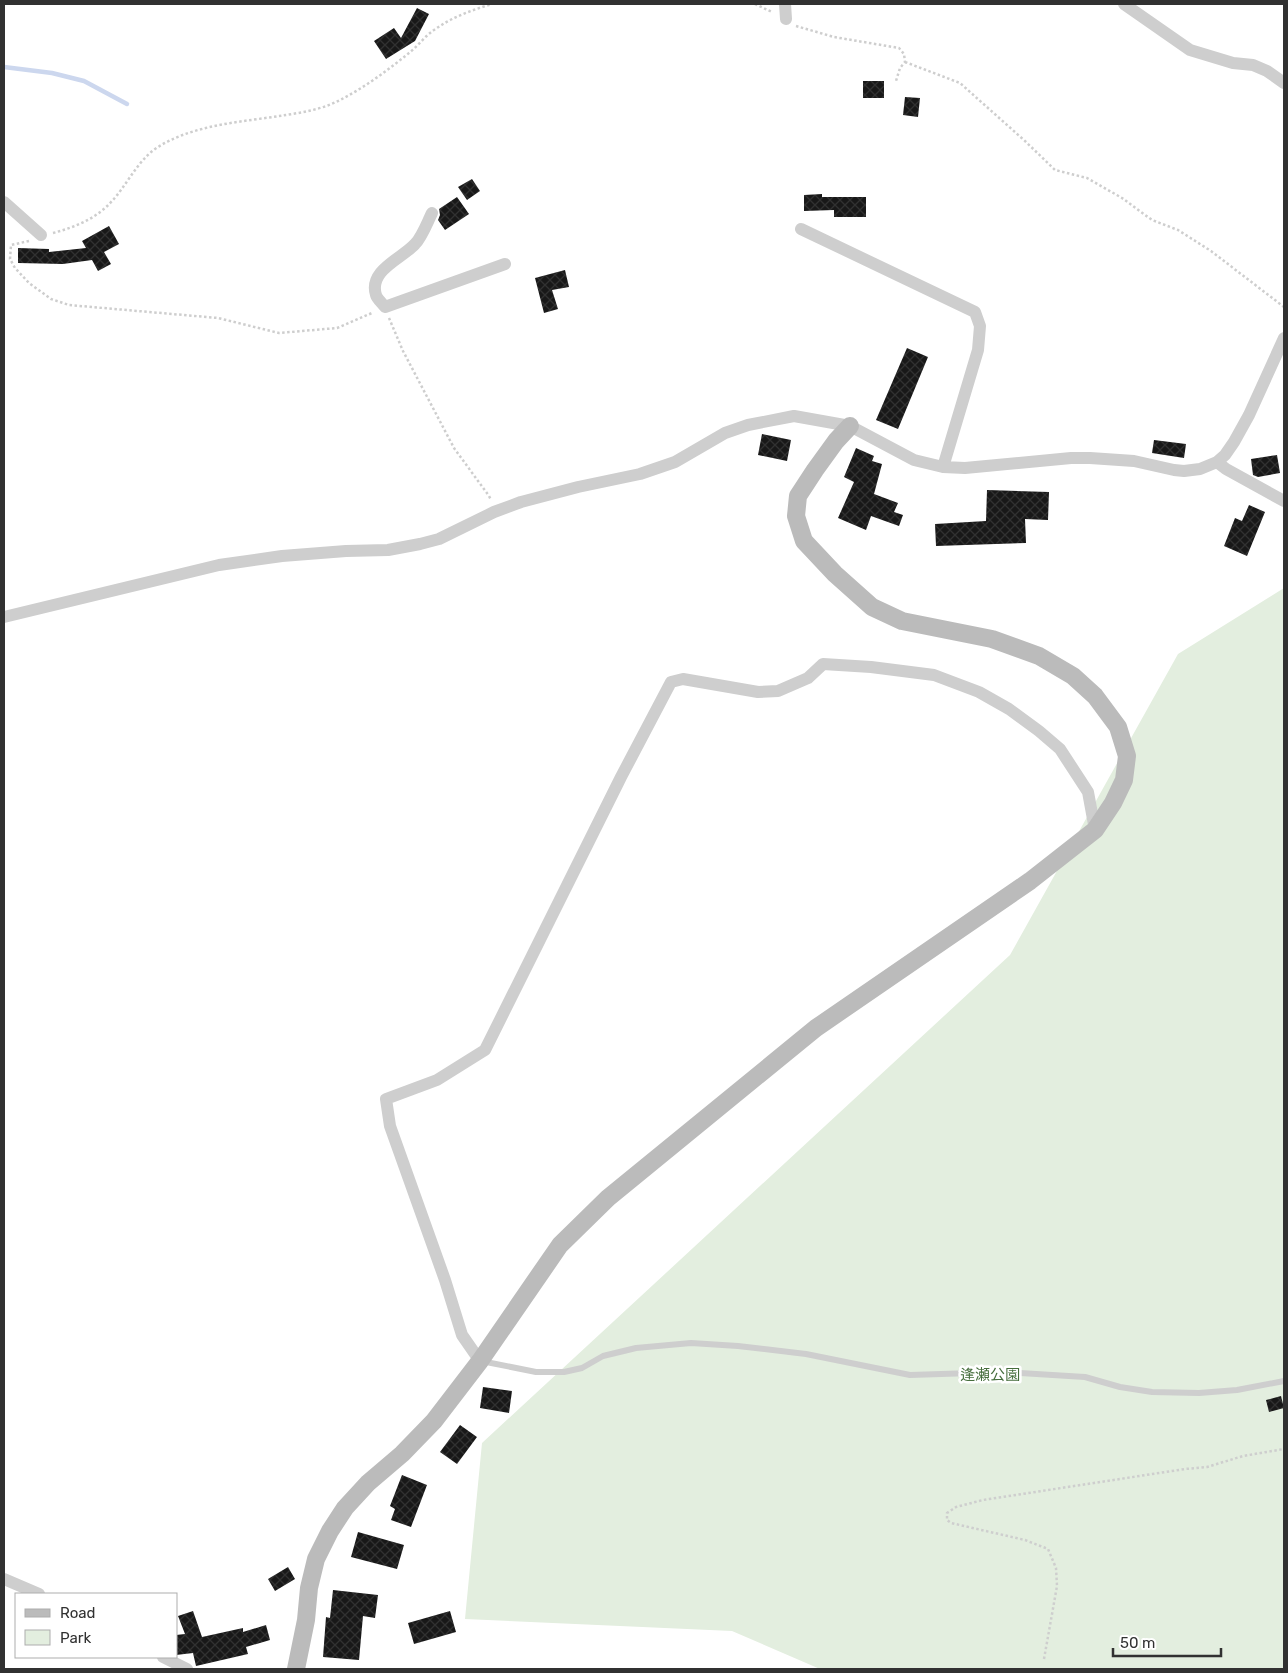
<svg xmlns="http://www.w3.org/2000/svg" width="1288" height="1673" font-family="Rubik,'Noto Sans JP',sans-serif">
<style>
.green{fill:#e3eedf}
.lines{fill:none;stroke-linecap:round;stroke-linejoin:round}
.stream{stroke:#ccd7ee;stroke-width:4.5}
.building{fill:url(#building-cross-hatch)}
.path{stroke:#cecece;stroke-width:2.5;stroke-dasharray:2.5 2.5;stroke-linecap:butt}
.lane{stroke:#cecece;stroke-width:6}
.street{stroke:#cecece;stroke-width:12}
.secondary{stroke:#bbb;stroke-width:18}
.labels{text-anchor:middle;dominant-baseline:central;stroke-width:5;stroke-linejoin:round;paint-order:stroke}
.park-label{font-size:15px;fill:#466e3d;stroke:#fff}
</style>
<defs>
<pattern id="building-cross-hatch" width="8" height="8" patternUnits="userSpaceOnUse" patternTransform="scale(1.25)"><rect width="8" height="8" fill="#181818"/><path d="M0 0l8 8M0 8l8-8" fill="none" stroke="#313131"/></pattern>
</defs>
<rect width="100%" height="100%" fill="#fff"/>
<path class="green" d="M 1284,588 L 1284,1669 L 820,1669 L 732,1631 L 465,1619 L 482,1443 L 1010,955 L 1178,654 Z"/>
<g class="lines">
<path class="stream" d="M 4,67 L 52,73 L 84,81 L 127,104"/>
</g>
<path class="building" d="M 417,8 L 429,14 L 415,41 L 386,59 L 374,41 L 394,28 L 401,38 Z
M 863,81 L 884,81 L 884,98 L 863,98 Z
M 905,97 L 920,98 L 918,117 L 903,115 Z
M 472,179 L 480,191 L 467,200 L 458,187 Z
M 822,194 L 822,197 L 866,197 L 866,217 L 834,217 L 834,210 L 804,211 L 804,195 Z
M 457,197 L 469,214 L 445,230 L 438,220 L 440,215 L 439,209 Z
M 109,226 L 119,244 L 104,252 L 111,264 L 98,271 L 92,260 L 63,264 L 18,263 L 18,248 L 49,249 L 49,252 L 86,248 L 82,241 Z
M 565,270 L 569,287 L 552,290 L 558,309 L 544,313 L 535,278 Z
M 907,348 L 928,357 L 898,429 L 876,420 Z
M 762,434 L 791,440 L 787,461 L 758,455 Z
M 1154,440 L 1186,444 L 1184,458 L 1152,453 Z
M 856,448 L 874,456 L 872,461 L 882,464 L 874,494 L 898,503 L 894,512 L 903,515 L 899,526 L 871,516 L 866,530 L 838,518 L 854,482 L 844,477 Z
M 1277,455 L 1280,473 L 1258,477 L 1253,475 L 1251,459 Z
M 987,490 L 1049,492 L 1048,520 L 1025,519 L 1026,543 L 936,546 L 935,524 L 986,521 Z
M 1249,505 L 1265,512 L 1247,556 L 1224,546 L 1235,518 L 1242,521 Z
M 483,1387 L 512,1391 L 509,1413 L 480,1408 Z
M 1281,1396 L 1284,1408 L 1269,1412 L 1266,1400 Z
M 460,1425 L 477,1437 L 457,1464 L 440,1452 Z
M 402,1475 L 427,1485 L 411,1527 L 391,1520 L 395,1509 L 390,1506 Z
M 358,1532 L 404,1545 L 397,1569 L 351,1557 Z
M 288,1567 L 295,1579 L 275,1591 L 268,1579 Z
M 333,1590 L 378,1595 L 375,1618 L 363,1616 L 359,1660 L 323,1657 L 326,1617 L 330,1618 Z
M 193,1611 L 202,1637 L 243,1628 L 243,1632 L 266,1625 L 270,1640 L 246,1647 L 248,1654 L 196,1666 L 193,1653 L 176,1655 L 176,1635 L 185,1634 L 178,1616 Z
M 450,1611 L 456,1632 L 414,1644 L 408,1623 Z"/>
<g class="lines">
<path class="path" d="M 755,4 L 772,12
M 796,26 L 834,37 L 899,48 L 904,54 L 905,62 L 900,68 L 896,81
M 905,62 L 960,83 L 1025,141 L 1055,170 L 1087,178 L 1122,198 L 1152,220 L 1178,230 L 1211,251 L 1284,307
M 53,233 C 75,227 96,219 112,201 C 127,185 136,163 155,149 C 192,124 243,122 286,115 C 305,112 323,109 340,100 C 364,88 388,70 409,53 C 418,46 425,36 434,30 C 452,17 472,10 492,4
M 29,241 L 11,245 L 10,259 L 15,268 L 29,283 L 51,299 L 69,305 L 218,318 L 279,333 L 337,328 L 372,313
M 389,318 L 403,351 L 454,448 L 489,496 L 491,500
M 1044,1659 L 1057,1586 L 1056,1568 L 1048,1549 L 1025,1540 L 951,1523 L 947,1520 L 947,1513 L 956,1507 L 983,1500 L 1185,1469 L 1207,1467 L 1243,1456 L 1284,1449"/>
<path class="lane" d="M 481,1361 L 536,1372 L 564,1372 L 582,1368 L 603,1356 L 636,1348 L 691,1343 L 738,1346 L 806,1354 L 910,1375 L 1004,1372 L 1085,1377 L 1120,1387 L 1152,1392 L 1199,1393 L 1237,1390 L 1284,1381"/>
<path class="street" d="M 785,4 L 786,19
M 1124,4 L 1190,50 L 1233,63 L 1253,65 L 1267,71 L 1284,83
M 4,202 L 41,235
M 432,213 C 427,223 422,237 415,244 C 403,258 368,270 376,295 C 377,299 383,304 385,307 L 505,264
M 801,229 L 975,312 L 980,326 L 978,350 L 943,467
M 1217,462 L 1226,469 L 1284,501
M 4,617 L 219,565 L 282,556 L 346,551 L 388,550 L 420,544 L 439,539 L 494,512 L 521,502 L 578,487 L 640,474 L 675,462 L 725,433 L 748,425 L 794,416 L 850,426 L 914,460 L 943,467 L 965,468 L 1071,458 L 1090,458 L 1134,461 L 1174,470 L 1184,471 L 1200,469 L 1217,462 L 1225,455 L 1234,442 L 1249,415 L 1284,338
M 480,1361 L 462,1335 L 445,1280 L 390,1126 L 386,1099 L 437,1080 L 485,1050 L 621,777 L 671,682 L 683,679 L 758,692 L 778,691 L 808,678 L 823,664 L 871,667 L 934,675 L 979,692 L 1009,709 L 1039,731 L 1060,749 L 1088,792 L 1095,830
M 4,1579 L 39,1594
M 163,1657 L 187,1669"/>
<path class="secondary" d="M 296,1669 L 306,1620 L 309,1588 L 316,1559 L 330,1531 L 345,1508 L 368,1483 L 402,1454 L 434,1421 L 480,1361 L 560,1245 L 608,1198 L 816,1028 L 1030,881 L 1095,830 L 1113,803 L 1124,780 L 1127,756 L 1118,727 L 1095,696 L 1073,676 L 1039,656 L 992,639 L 902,621 L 872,607 L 835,574 L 804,541 L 796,516 L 798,496 L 815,470 L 836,441 L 850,426"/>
</g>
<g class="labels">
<g class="park-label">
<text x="990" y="1375">逢瀬公園</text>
</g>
</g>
<rect width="1288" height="1673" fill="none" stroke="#313131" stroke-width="10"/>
<rect x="15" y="1593" width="162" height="65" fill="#ffffff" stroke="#adadad"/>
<rect x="25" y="1609" width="25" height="8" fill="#bbbbbb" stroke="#adadad"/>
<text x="60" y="1618" font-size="15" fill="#313131">Road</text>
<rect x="25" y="1630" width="25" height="15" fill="#e3eedf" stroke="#adadad"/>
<text x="60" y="1643" font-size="15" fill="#313131">Park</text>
<path d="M1113 1648v8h108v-8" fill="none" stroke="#313131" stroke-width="2.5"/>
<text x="1120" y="1648" font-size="15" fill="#313131" stroke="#ffffff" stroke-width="4" paint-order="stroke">50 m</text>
</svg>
